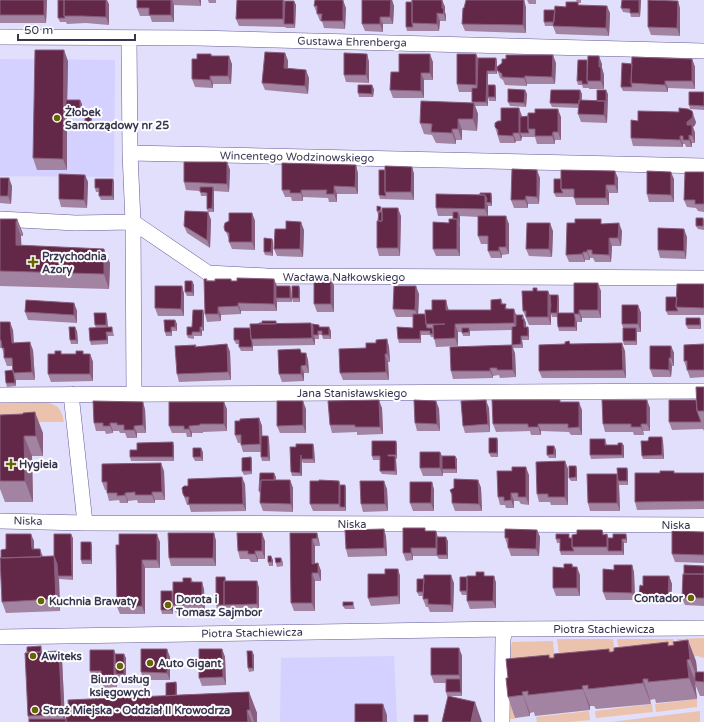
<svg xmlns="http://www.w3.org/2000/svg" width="704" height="722" font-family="'Varela Round',sans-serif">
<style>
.built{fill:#d4d0ff}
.green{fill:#eac2ad}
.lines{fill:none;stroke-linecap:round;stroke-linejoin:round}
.minor-casing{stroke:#645b99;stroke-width:16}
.minor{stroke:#fff;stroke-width:15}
.wall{fill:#a283a2}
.shaded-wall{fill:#895e7e}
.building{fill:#632748;stroke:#895e7e}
.poi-dot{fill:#676500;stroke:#fff;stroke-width:1.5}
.labels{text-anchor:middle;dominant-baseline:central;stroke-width:4;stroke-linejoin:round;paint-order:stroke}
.street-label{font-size:11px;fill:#383551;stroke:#fff}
.poi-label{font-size:11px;font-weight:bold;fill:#383551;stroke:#fff;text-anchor:start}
</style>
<rect width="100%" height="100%" fill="#e1dffb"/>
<path class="built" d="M 0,59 L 115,60 L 114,177 L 0,176 Z
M 394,656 L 397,722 L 280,722 L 281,658 Z"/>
<path class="green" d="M 0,402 C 15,402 43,398 56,406 C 61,409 63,416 64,422 L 32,422 L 0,431 Z
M 704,638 L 704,658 L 697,656 L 679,658 L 677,639 Z
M 557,639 L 613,639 L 616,664 L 559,654 Z
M 617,639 L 674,639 L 674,646 L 619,651 Z
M 553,641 L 556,675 L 512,698 L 515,719 L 510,719 L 509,655 L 512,642 Z
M 697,699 L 697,707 L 656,712 L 655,704 Z
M 652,704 L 653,712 L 596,718 L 595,711 Z
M 589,711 L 590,720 L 569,722 L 537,722 L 536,717 Z
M 700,711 L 700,722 L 611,722 Z"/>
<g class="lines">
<defs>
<path id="minor" d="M 0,37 L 197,38 L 704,51
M 129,38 L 130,153 L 133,222 L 134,394
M 130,153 L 704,166
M 0,219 L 76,223 L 133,222 L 208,273 L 267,276 L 704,278
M 71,394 L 85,523
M 0,395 L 704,391
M 0,521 L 85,523 L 704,525
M 0,637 L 505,629 L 704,628
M 502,722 L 503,639 L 505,629"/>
</defs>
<use href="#minor" class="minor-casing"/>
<use href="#minor" class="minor"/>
</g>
<path class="wall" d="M 0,0 L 47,0 L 46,23 L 0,23 Z
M 137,0 L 201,0 L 201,6 L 174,5 L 174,22 L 152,22 L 150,16 L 140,16 L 137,8 Z
M 208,0 L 216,0 L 216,3 L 209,3 Z
M 284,0 L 285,1 L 294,1 L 296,5 L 295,28 L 286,28 L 285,27 L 239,26 L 236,19 Z
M 362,0 L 392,0 L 394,6 L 393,24 L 383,24 L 383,32 L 365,31 L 362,24 Z
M 412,0 L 442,0 L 445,7 L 445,12 L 446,16 L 446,21 L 440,21 L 439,31 L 407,31 L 406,27 Z
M 527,0 L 536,0 L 536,4 L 529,4 Z
M 576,0 L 581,0 L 581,3 L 578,3 L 579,5 L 610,13 L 609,36 L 556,34 L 553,26 L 545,26 L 544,22 L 555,10 L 577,2 Z
M 622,0 L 641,0 L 640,17 L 631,17 L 630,13 L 623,12 L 621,8 Z
M 109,4 L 109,25 L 86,23 L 67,24 L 66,22 L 60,22 L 58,18 Z
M 314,6 L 346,8 L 345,29 L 324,28 L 322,21 L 320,21 Z
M 526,7 L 526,33 L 465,31 L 462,24 Z
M 680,8 L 680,36 L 651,35 L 648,27 Z
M 285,53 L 288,61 L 288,68 L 309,78 L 308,94 L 265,90 L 262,83 Z
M 211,54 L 212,56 L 232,64 L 231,84 L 213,84 L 213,88 L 195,87 L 192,79 L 197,59 Z
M 367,54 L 369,62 L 369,83 L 346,82 L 344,75 Z
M 476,54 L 478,58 L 496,58 L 497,62 L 497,74 L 488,74 L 488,97 L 495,85 L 496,89 L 496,101 L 489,101 L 488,97 L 488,106 L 475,106 L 478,114 L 477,131 L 462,130 L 462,140 L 456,140 L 456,144 L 436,143 L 432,135 L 424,134 L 420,123 L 473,103 L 472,92 L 459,92 L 457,84 Z
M 692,59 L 695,67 L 695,89 L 668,88 L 668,92 L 623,91 L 621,87 L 632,64 Z
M 68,61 L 67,100 L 82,104 L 82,115 L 67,114 L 67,170 L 37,170 L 33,158 Z
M 433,62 L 433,80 L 424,80 L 424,98 L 393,98 L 390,90 L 399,72 Z
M 556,63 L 555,84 L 527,84 L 527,86 L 505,85 L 503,80 L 500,78 L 497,70 Z
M 602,64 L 602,68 L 604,75 L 604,89 L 589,89 L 589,88 L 583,88 L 582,85 L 578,85 L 577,81 Z
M 374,89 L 373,97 L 359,97 L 358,93 Z
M 525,90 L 527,94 L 526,107 L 510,106 L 508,102 Z
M 580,90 L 582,94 L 582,100 L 597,101 L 608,94 L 607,123 L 581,122 L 578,114 L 579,108 L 552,107 L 550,103 Z
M 704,92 L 704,110 L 690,109 L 689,105 Z
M 91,113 L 92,117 L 92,131 L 86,131 L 85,127 Z
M 522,116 L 561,117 L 561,140 L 555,140 L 555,144 L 537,144 L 535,137 L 522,137 L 521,141 L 516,141 L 515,143 L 500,143 L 495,127 L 501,121 Z
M 696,122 L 695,125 L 693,127 L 695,133 L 695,143 L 692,143 L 692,147 L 686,147 L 685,144 L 683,144 L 683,147 L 633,146 L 631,138 Z
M 227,162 L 230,170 L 229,192 L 214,191 L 214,212 L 208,212 L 211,220 L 210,248 L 187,233 L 184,226 L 208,212 L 207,209 L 207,196 L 201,196 L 200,191 L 186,190 L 184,182 Z
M 412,167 L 414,174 L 414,200 L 380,199 L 379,195 L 385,170 Z
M 704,172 L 704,212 L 698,211 L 696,208 L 687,207 L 684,200 Z
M 358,173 L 358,194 L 337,194 L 337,202 L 329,202 L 328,198 L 303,197 L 303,201 L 292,201 L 291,197 L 285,197 L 282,190 Z
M 85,175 L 88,182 L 87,208 L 61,207 L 59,199 Z
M 0,178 L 12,186 L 11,204 L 0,203 Z
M 540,178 L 539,204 L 528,204 L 528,208 L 514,208 L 511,200 Z
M 618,178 L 618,193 L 609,193 L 609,205 L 576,205 L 574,197 L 556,197 L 554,193 L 554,179 Z
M 113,179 L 114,183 L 114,200 L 101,200 L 99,196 L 99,192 L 96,192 L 95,188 Z
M 674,179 L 674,202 L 649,202 L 647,194 Z
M 492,197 L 492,206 L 488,206 L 488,216 L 509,224 L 509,254 L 502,255 L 502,258 L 491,258 L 488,251 L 488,244 L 481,244 L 478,236 L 478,217 L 460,216 L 460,256 L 436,256 L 433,249 L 449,223 L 453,219 L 453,216 L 438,216 L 436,208 Z
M 381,207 L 382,212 L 401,216 L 400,256 L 379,256 L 377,248 L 378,215 L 377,211 Z
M 252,213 L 255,221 L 255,250 L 232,249 L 229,242 L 229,239 L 224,227 Z
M 703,218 L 704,220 L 704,230 L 698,229 L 696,226 Z
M 0,219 L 17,219 L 23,234 L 23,236 L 21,236 L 21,246 L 110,263 L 109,289 L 0,286 Z
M 602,224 L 622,231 L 621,246 L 612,246 L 611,262 L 595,262 L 593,258 L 590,258 L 590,260 L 585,260 L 585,262 L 569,262 L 566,255 Z
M 286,229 L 304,230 L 303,257 L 277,256 L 274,249 Z
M 553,231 L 552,257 L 529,256 L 526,249 Z
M 687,237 L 686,259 L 660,258 L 658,250 Z
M 272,239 L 273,242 L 273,256 L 265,255 L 264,252 Z
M 331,278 L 334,286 L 334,312 L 317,312 L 314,304 Z
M 231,279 L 232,281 L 277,286 L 291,290 L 292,302 L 277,302 L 277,301 L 277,311 L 241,311 L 241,314 L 221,315 L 221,321 L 207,322 L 205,314 L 207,281 L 215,281 Z
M 192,281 L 194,285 L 194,296 L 187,296 L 185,292 Z
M 704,284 L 704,315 L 668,315 L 666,311 L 677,297 Z
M 182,286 L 184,294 L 184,316 L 158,316 L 155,308 Z
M 300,290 L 300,302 L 293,302 L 292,298 Z
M 538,291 L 548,291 L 550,295 L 558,295 L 559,299 L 559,313 L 574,313 L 601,291 L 601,318 L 582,318 L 582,322 L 577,322 L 577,331 L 559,331 L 558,327 L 557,317 L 552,317 L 551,314 L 551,325 L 529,325 L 523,311 Z
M 419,294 L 418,314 L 425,314 L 432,310 L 448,308 L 449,310 L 491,310 L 501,299 L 503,304 L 508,309 L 516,315 L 523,315 L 526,323 L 526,327 L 528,327 L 529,331 L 529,340 L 522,340 L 523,348 L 513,348 L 512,345 L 512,330 L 470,331 L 470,336 L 463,336 L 462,332 L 458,332 L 458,346 L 436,347 L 434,337 L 431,337 L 430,335 L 421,335 L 421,343 L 399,343 L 398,339 L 413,328 L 413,317 L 396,317 L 393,309 Z
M 74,303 L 77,311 L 77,323 L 28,320 L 25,312 Z
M 638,305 L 641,313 L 641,332 L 637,332 L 637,345 L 624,345 L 623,341 L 623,328 L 622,324 Z
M 106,313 L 107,317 L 108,328 L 112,327 L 113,331 L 114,336 L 108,336 L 108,344 L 91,345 L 90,341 L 96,328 L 95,325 Z
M 204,314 L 204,331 L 202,331 L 202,336 L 194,336 L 194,339 L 188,338 L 187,335 L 192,327 Z
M 175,320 L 177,324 L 177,331 L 172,331 L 172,336 L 166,336 L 165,332 Z
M 276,321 L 277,324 L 312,324 L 331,331 L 331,339 L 323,339 L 322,335 L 319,335 L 319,339 L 315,339 L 315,338 L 315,345 L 253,346 L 253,351 L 241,351 L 239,347 L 239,344 L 236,344 L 234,340 L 250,328 L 259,324 Z
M 0,322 L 13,330 L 14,343 L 33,350 L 35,380 L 16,380 L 16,386 L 7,387 L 6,383 L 13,370 L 13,366 L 7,366 L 4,358 L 4,355 L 2,348 L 0,348 Z
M 701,322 L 701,329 L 688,329 L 686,325 Z
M 77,331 L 78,344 L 71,344 L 70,340 Z
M 387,339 L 389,347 L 390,362 L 388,362 L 389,380 L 343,380 L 340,373 L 366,348 L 376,343 Z
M 227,344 L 230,352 L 231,380 L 179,382 L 177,374 L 196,347 Z
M 565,344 L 570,344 L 625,351 L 626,378 L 542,378 L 539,371 Z
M 704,345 L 704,377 L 690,378 L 684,361 Z
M 671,346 L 674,353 L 674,366 L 672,366 L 671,377 L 653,377 L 650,369 Z
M 300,349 L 302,353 L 306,353 L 308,360 L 309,373 L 304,373 L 304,381 L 282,382 L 279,374 Z
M 515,353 L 516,377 L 500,378 L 499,375 L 493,376 L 493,378 L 453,379 L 451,371 Z
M 62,354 L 90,354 L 93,362 L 93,381 L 51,382 L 48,374 Z
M 704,387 L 704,431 L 703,429 L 672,430 L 669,422 L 696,400 Z
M 436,401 L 439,409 L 440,431 L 417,431 L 415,423 Z
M 561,402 L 582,410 L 582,435 L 571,435 L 569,432 L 541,431 L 541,435 L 531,435 L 530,431 L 496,432 L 493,424 Z
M 382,408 L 383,434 L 357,435 L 357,432 L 332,433 L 330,425 Z
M 489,408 L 490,432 L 465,433 L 463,426 Z
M 650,408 L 650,431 L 643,431 L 644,435 L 634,435 L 633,432 L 605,432 L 603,424 Z
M 145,409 L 146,433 L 137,433 L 137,438 L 127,438 L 125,433 L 120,433 L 119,431 L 113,431 L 113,433 L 106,434 L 105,431 L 96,431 L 94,423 Z
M 227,409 L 227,431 L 203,432 L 203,433 L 192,433 L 192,437 L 187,437 L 186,433 L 172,433 L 169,426 Z
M 306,409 L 306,433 L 280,433 L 277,426 Z
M 0,415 L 43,433 L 43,456 L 32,456 L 33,502 L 5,502 L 0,489 Z
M 259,418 L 262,426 L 262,436 L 268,436 L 269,440 L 270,461 L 262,461 L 261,457 L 261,452 L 243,452 L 241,445 L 241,443 L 238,443 L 235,435 L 240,421 Z
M 497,438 L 498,442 L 498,457 L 491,457 L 489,453 Z
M 605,439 L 607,445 L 618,445 L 622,443 L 624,446 L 624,458 L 591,459 L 590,455 Z
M 648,441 L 663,441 L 664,459 L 643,459 L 642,456 Z
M 313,444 L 314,448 L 315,463 L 303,463 L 302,461 L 302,476 L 292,476 L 291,472 L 296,447 Z
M 397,444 L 397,459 L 396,459 L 397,475 L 382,474 L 380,471 L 380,460 L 373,460 L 372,456 Z
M 174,446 L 174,461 L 131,461 L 130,457 L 137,450 Z
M 554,446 L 556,450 L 556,458 L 549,458 L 547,455 Z
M 203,452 L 203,461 L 195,461 L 193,457 Z
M 440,452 L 442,456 L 455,456 L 457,459 L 457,473 L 443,473 L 443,472 L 443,476 L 423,476 L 420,468 Z
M 251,457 L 252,461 L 252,474 L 244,475 L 242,471 Z
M 565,461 L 568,469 L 568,505 L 551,505 L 550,502 L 539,502 L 537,494 Z
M 576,466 L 577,470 L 577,481 L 571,481 L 569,478 Z
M 627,468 L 628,472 L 628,485 L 619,485 L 620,511 L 590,511 L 588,503 Z
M 164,471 L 165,500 L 155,500 L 155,503 L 138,503 L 137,500 L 128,501 L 128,503 L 120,503 L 119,500 L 109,501 L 107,493 L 107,490 L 105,490 L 102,482 Z
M 675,473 L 704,473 L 704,509 L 637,510 L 635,502 Z
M 529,475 L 529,505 L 521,504 L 519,501 L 514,501 L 514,508 L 506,508 L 505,505 L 500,505 L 498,497 Z
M 276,477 L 275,480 L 290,480 L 293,488 L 293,512 L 263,511 L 260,503 L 260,494 L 259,491 Z
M 478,480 L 481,488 L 482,511 L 455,511 L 452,503 L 452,497 L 450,490 Z
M 339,481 L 340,485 L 345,485 L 346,489 L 346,511 L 313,511 L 310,504 Z
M 432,482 L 434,490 L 434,511 L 413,511 L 410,503 Z
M 245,484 L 246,511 L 191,512 L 189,505 L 187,505 L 186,502 L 183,494 Z
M 387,489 L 388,511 L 363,512 L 361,504 Z
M 384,529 L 386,537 L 387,556 L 348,557 L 346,549 Z
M 537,530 L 540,537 L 539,556 L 511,556 L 505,538 Z
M 602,530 L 604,535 L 607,534 L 608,538 L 627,538 L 627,543 L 624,543 L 624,555 L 561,555 L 560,551 L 560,543 L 557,543 L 556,539 L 572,538 L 577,534 Z
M 427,531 L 436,531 L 438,537 L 448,541 L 448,559 L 439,559 L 437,556 L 413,556 L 413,560 L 406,561 L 403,553 Z
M 704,532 L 704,563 L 675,562 L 672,554 Z
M 214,533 L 216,541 L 216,566 L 171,566 L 169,558 Z
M 290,533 L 317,533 L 319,541 L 320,546 L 315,546 L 315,564 L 318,563 L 321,571 L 321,581 L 315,581 L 315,611 L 294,611 L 291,603 Z
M 73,538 L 73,580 L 59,579 L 60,611 L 6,613 L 2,602 L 1,558 L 6,549 L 34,541 L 34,549 L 43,557 L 54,556 Z
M 265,541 L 265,559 L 258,559 L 258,562 L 251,562 L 249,559 L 240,559 L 238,551 Z
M 160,542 L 160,568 L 145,568 L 145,614 L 120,614 L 117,607 L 116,545 Z
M 92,546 L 92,564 L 82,564 L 81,560 Z
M 281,558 L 283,562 L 283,566 L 277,567 L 276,563 Z
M 273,560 L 273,566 L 269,566 L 268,562 Z
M 572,564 L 574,567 L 580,575 L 580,596 L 556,596 L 553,588 L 564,568 Z
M 632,565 L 634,572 L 635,600 L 606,600 L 603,592 L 614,570 Z
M 704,566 L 704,606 L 685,605 L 682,598 L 684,574 Z
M 398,569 L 400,576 L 400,604 L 371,606 L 368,598 L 385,574 Z
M 485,576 L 494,576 L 496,583 L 496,608 L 470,609 L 467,601 L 467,595 L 462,595 L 460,591 Z
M 669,576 L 672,584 L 671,604 L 646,604 L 645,602 L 642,602 L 639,594 L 643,586 Z
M 225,577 L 226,581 L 257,581 L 259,588 L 259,612 L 227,612 L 226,609 L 217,609 L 216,605 Z
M 191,578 L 193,582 L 204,589 L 205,613 L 176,613 L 173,605 L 183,582 Z
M 454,583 L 453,612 L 430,612 L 428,607 L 426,607 L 423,599 L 423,596 L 419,596 L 417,592 Z
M 173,595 L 173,614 L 162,614 L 161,610 Z
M 353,602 L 354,606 L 355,609 L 345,609 L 343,606 Z
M 41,646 L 42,652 L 62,659 L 65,719 L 69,717 L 166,696 L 176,682 L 177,686 L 177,695 L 249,692 L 257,713 L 257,722 L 29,722 L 28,716 L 27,652 Z
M 669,646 L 696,661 L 697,672 L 704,672 L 704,696 L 700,696 L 695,684 L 697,699 L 656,703 L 655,699 L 650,700 L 651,704 L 596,709 L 594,706 L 590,706 L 590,710 L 535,716 L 534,712 L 530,713 L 530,716 L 515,718 L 508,697 L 508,678 L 549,655 L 550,658 L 609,649 L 610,652 Z
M 459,648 L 462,656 L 462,696 L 447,696 L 446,692 L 446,683 L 434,683 L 431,675 Z
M 222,649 L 225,657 L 226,685 L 202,686 L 199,678 Z
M 114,650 L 115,654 L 126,658 L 126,678 L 117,678 L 117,687 L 103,688 L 101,678 L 93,679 L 90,671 Z
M 254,655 L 254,671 L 249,672 L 248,668 Z
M 170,657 L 170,680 L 143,680 L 141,672 Z"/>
<path class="shaded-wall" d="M 44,0 L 47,0 L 46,23 L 44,15 Z
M 106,0 L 107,0 L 109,4 L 109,25 L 106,17 Z
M 171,0 L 172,0 L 174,5 L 174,22 L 171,15 Z
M 199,0 L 201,0 L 201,6 Z
M 283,0 L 284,0 L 286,5 L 285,24 L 283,19 Z
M 343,0 L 346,8 L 345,29 L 343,21 Z
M 391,0 L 392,0 L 394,6 L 393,24 L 390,17 Z
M 442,0 L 445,7 L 445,12 L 446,16 L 446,21 L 442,8 Z
M 524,0 L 526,7 L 526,33 L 523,25 Z
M 639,0 L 641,0 L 640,17 L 639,13 Z
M 294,1 L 296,5 L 295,28 L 294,24 Z
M 678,1 L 680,8 L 680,36 L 677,28 Z
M 607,6 L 610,13 L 609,36 L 606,28 Z
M 437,13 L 440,21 L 439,31 L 437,24 Z
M 380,17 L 383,24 L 383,32 L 380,24 Z
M 64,50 L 68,61 L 67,110 L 66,110 L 67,114 L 67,170 L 63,159 Z
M 285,53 L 288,61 L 287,75 L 284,68 Z
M 367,54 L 369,62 L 369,83 L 366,75 Z
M 430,54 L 433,62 L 433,80 L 430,73 Z
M 476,54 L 479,62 L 479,92 L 476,85 Z
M 553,55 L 556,63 L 555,84 L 552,77 Z
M 229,56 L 232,64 L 231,84 L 228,76 Z
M 599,56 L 602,64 L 602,68 L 604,75 L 604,89 L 601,81 L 599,67 Z
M 496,58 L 497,62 L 497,74 L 495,71 Z
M 692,59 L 695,67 L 695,89 L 692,81 Z
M 306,70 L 309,78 L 308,94 L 305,86 Z
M 487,71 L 488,74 L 488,106 L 486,102 Z
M 421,73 L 424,80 L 424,98 L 421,91 Z
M 210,76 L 213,84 L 213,88 L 210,80 Z
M 525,76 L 527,84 L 527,86 L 524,78 Z
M 665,81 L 668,88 L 668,92 L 665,85 Z
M 372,85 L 374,89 L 373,97 L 372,94 Z
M 495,85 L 496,89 L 496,101 L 495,97 Z
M 525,90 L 527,94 L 526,107 L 524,103 Z
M 580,90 L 582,94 L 581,108 L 580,104 Z
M 606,90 L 608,94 L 607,123 L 604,115 L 605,101 Z
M 80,100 L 82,104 L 82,115 L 80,111 Z
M 474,103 L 478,114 L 477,131 L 473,119 Z
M 519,108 L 522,116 L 522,133 L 520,133 L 522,137 L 521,141 L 519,133 Z
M 558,109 L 561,117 L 561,140 L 558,132 Z
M 91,113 L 92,117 L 92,131 L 91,127 Z
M 693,114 L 696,122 L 695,125 L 693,127 L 695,133 L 695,143 L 692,136 L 687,125 L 687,122 Z
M 458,119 L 462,130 L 462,140 L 458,129 Z
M 452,129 L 456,140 L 456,144 L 452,133 Z
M 553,132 L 555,140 L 555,144 L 552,136 Z
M 513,133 L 516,141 L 515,143 L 513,136 Z
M 689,135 L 692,143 L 692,147 L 689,140 Z
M 680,136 L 683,144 L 683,147 L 680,140 Z
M 227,162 L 230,170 L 229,192 L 227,184 Z
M 356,165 L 358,173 L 358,194 L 355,187 Z
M 412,167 L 414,174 L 414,200 L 411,192 Z
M 537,170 L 540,178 L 539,204 L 537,197 Z
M 615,171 L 618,178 L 618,193 L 615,185 Z
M 671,172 L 674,179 L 674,202 L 671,195 Z
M 85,175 L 88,182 L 87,208 L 84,200 Z
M 9,178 L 12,186 L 11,204 L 8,196 Z
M 113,179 L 114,183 L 114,200 L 112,196 Z
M 606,185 L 609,193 L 609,205 L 606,198 Z
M 334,186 L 337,194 L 337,202 L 334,194 Z
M 213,187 L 214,191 L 214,212 L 212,208 Z
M 301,190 L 303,197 L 303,201 L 301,193 Z
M 491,193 L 492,197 L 492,206 L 491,203 Z
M 485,195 L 488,202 L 486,202 L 488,206 L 488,217 L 485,209 Z
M 526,196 L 528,204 L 528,208 L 525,200 Z
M 398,208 L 401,216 L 400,256 L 398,248 Z
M 208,212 L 211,220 L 210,248 L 207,240 Z
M 458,212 L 460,216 L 460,225 L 458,221 Z
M 252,213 L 255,221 L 255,250 L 252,242 Z
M 506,216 L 509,224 L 509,254 L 506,247 Z
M 17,219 L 23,234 L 23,236 L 17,221 Z
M 457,219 L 460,227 L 460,256 L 457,249 Z
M 16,221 L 21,236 L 22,260 L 16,245 Z
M 301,222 L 304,230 L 303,257 L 300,249 Z
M 550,223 L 553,231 L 552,257 L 549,249 Z
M 619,223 L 622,231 L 621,246 L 618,238 Z
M 684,229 L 687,237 L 686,259 L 684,251 Z
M 609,238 L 612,246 L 611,262 L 609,255 Z
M 272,239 L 273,242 L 273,256 L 271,252 Z
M 499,247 L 502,255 L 502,258 L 499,251 Z
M 104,249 L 110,263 L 109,289 L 104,274 Z
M 587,250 L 590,258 L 590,260 L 587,252 Z
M 583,252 L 585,260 L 585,262 L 582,254 Z
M 331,278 L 334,286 L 334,312 L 331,304 Z
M 274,279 L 277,286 L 276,298 L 277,301 L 277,311 L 274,304 Z
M 192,281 L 194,285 L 194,296 L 192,292 Z
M 598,283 L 601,291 L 601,318 L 598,310 Z
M 182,286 L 184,294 L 184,316 L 181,309 Z
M 290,286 L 291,290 L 292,302 L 290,298 Z
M 299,286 L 300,290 L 300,302 L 299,298 Z
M 416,286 L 419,294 L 418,317 L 415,310 Z
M 548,291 L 551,299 L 551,325 L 548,317 Z
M 558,295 L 559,299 L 559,317 L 557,313 Z
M 446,300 L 448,308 L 449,318 L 446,310 Z
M 74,303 L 77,311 L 77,323 L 74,315 Z
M 238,303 L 241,311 L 241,314 L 238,306 Z
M 638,305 L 641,313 L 641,332 L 638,324 Z
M 218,307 L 221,315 L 221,321 L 218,314 Z
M 514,309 L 517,317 L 517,330 L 514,323 Z
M 203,310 L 204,314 L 204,331 L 202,327 Z
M 579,310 L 582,318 L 582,322 L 579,314 Z
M 106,313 L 107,317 L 108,329 L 106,325 Z
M 575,318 L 577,322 L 577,331 L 575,327 Z
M 700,318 L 701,322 L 701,329 L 700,325 Z
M 524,319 L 526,323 L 526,331 L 524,327 Z
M 175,320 L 177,324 L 177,331 L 175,327 Z
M 10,322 L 13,330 L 14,351 L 12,343 Z
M 311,323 L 314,331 L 313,335 L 315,338 L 315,345 L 312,338 Z
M 455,324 L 458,332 L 458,346 L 455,338 Z
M 75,327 L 77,331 L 78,344 L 76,340 Z
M 171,327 L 172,331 L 172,336 L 171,332 Z
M 200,327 L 202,331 L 202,336 L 200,332 Z
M 329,327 L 331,331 L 331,339 L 329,335 Z
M 528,327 L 529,331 L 529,340 L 528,336 Z
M 469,328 L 470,331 L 470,336 L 469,332 Z
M 636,328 L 637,332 L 637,345 L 636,341 Z
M 420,331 L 421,335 L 421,343 L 420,339 Z
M 106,332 L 108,336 L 108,344 L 107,340 Z
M 521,336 L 522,340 L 523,348 L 521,344 Z
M 387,339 L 389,347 L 390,362 L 387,354 Z
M 30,342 L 33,350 L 35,380 L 32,372 Z
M 252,342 L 253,346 L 253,351 L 252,347 Z
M 622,343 L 625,351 L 626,378 L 623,370 Z
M 227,344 L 230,352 L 231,380 L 228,372 Z
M 512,345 L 515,353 L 516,377 L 513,370 Z
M 671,346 L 674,353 L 674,366 L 671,358 Z
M 306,353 L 308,360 L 309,373 L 306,365 Z
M 90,354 L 93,362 L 93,381 L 90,374 Z
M 385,354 L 388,362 L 389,380 L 386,372 Z
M 669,358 L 672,366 L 671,377 L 669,370 Z
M 301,366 L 304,373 L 304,381 L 301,374 Z
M 490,368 L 493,376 L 493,378 L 490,371 Z
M 14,376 L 16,380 L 16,386 L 15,383 Z
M 379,400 L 382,408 L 383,434 L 380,427 Z
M 486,400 L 489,408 L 490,432 L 488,424 Z
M 647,400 L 650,408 L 650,431 L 647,424 Z
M 303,401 L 306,409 L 306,433 L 303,425 Z
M 436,401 L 439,409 L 440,431 L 437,424 Z
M 143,402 L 145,409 L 146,433 L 143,425 Z
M 224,402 L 227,409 L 227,431 L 224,424 Z
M 579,402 L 582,410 L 582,435 L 579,427 Z
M 35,412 L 43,433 L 43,456 L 36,436 Z
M 259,418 L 262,426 L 263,452 L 260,444 Z
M 110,423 L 113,431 L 113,433 L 110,426 Z
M 538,424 L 541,431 L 541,435 L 538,427 Z
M 641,424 L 643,431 L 644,435 L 641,427 Z
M 134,426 L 137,433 L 137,438 L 134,430 Z
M 189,426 L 192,433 L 192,437 L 189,429 Z
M 24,436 L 32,456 L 33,502 L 25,481 Z
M 268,436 L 269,440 L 270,461 L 268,457 Z
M 662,437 L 663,441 L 664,459 L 662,455 Z
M 497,438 L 498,442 L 498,457 L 497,453 Z
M 396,441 L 397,444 L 397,459 L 396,455 Z
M 173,442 L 174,446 L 174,461 L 173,457 Z
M 622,443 L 624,446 L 624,458 L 622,455 Z
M 313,444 L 314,448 L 315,463 L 313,459 Z
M 554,446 L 556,450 L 556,458 L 554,454 Z
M 201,448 L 203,452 L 203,461 L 201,457 Z
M 440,452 L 443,459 L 442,469 L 443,472 L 443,476 L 440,468 Z
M 301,455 L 302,461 L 302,476 L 300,473 Z
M 395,456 L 396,460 L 397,475 L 395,471 Z
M 455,456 L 457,459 L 457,473 L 456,469 Z
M 251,457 L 252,461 L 252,474 L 251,471 Z
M 565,461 L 568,469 L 568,505 L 565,497 Z
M 161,463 L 164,471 L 165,500 L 162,492 Z
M 576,466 L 577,470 L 577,481 L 576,477 Z
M 526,467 L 529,475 L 529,505 L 526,497 Z
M 627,468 L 628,472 L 628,485 L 627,481 Z
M 274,473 L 276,477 L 275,488 L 274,484 Z
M 617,474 L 619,481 L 618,481 L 619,485 L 620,511 L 617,503 Z
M 242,477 L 245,484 L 246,511 L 243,504 Z
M 290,480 L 293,488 L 293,512 L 291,504 Z
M 478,480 L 481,488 L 482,511 L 479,504 Z
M 339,481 L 341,489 L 340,507 L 339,504 Z
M 384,481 L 387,489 L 388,511 L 385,504 Z
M 432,482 L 434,490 L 434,511 L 431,503 Z
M 345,485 L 346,489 L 346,511 L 345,507 Z
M 152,492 L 155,500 L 155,503 L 152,495 Z
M 125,493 L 128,501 L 128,503 L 125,495 Z
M 511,493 L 514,501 L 514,508 L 511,500 Z
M 384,529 L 386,537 L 387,556 L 384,548 Z
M 537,530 L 540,537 L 539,556 L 536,549 Z
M 436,531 L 438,539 L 439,555 L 436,548 Z
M 214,533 L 216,541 L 216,566 L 213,558 Z
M 262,533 L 265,541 L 265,559 L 262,551 Z
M 317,533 L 319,541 L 320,546 L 317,538 Z
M 31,534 L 34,541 L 34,557 L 32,549 Z
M 71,534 L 73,538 L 73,580 L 72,576 Z
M 157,534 L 160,542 L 160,568 L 157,560 Z
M 607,534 L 610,542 L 608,551 L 607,547 Z
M 626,534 L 627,538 L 627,543 L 626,539 Z
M 446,537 L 448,541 L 448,559 L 447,555 Z
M 312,539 L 315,546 L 315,571 L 312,564 Z
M 622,539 L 624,543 L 624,555 L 622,551 Z
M 91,542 L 92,546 L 92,564 L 91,560 Z
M 411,548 L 413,556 L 413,560 L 411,553 Z
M 40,549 L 43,557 L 41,560 Z
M 255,551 L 258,559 L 258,562 L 255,554 Z
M 54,556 L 58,568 L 58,576 L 59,579 L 60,611 L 56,599 Z
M 271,556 L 273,560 L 273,566 L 272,562 Z
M 142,560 L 145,568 L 145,614 L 142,606 Z
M 318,563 L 321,571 L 321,581 L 318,573 Z
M 632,565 L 634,572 L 635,600 L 632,593 Z
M 577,567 L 580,575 L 580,596 L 577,588 Z
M 398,569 L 400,576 L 400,604 L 398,596 Z
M 312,573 L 315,581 L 315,611 L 312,603 Z
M 451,575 L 454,583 L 453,612 L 451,605 Z
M 494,576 L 496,583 L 496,608 L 493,601 Z
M 669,576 L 672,584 L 671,604 L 668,597 Z
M 257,581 L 259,588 L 259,612 L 257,604 Z
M 202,582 L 204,589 L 205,613 L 202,605 Z
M 172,591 L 173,595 L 173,614 L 172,610 Z
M 688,640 L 696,661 L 698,680 L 690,659 Z
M 459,648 L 462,656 L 462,696 L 461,692 L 460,679 L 459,675 Z
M 167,649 L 170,657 L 170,680 L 167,673 Z
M 222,649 L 225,657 L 226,685 L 223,677 Z
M 114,650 L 117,658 L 116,674 L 117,678 L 117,687 L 114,680 Z
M 59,651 L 62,659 L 65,722 L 62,715 Z
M 252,651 L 254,655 L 254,671 L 253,668 Z
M 124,654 L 126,658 L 126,678 L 124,674 Z
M 687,660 L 695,680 L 695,681 L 697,699 L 689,678 Z
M 643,679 L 650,700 L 651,704 L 643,683 Z
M 176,682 L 177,686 L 177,702 L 176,698 Z
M 582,686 L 590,706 L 590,710 Z
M 249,692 L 257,713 L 257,722 L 254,722 L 250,710 Z
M 522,692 L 530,713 L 530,716 Z
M 475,702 L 482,722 L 471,722 Z
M 383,704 L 387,715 L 387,722 L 383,722 Z
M 247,710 L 252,722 L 248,722 Z"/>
<path class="building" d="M 0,0 L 44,0 L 44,15 L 0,15 Z
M 58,0 L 64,0 L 64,16 L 65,18 L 58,18 Z
M 64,0 L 106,0 L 106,17 L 83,16 L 64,16 Z
M 137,0 L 171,0 L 171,15 L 149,15 L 149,8 L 137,8 Z
M 237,0 L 283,0 L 283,19 L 236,19 Z
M 315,0 L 343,0 L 343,21 L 321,21 L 322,14 L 317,14 L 317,6 L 314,6 Z
M 362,0 L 391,0 L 390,17 L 380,17 L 380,24 L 362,24 Z
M 412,0 L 442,0 L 442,8 L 444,9 L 443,14 L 437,13 L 437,24 L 412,23 Z
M 466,0 L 524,0 L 523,25 L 462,24 L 463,8 L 464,8 Z
M 622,0 L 639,0 L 639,13 L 630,13 L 630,9 L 621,8 Z
M 648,0 L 678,1 L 677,28 L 648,27 Z
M 285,1 L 294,1 L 294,24 L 284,24 Z
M 406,2 L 412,2 L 412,23 L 413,27 L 406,27 Z
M 566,2 L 578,2 L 578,5 L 607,6 L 606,28 L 553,26 L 555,6 L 566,7 Z
M 544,10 L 555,10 L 554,22 L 544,22 Z
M 35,50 L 64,50 L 63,159 L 33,158 Z
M 265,52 L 285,53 L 284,68 L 306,70 L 305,86 L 262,83 Z
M 344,53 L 367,54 L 366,75 L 344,75 Z
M 197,54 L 211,54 L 211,56 L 229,56 L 228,76 L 210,76 L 210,80 L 192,79 L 192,59 L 197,59 Z
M 399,54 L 430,54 L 430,73 L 421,73 L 421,91 L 390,90 L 391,72 L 399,72 Z
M 457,54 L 476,54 L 476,85 L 457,84 Z
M 506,55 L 553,55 L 552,77 L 525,76 L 524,78 L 502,77 L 502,74 L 497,70 L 497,67 L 502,63 L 502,59 L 506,59 Z
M 588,56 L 599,56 L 599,67 L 601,67 L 601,81 L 587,81 Z
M 632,57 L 692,59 L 692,81 L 665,81 L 665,85 L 631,83 Z
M 478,58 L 496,58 L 495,71 L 487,71 L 486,102 L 472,102 L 472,88 L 477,88 Z
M 578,60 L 587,60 L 587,81 L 588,84 L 582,84 L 582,81 L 577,81 Z
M 622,63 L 632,64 L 631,83 L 632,87 L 621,87 Z
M 358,85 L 372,85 L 372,94 L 358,93 Z
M 488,85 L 495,85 L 495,97 L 488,97 Z
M 508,89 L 525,90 L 524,103 L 508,102 Z
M 551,90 L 580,90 L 580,100 L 579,100 L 579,104 L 550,103 Z
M 597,90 L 606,90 L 606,104 L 605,101 L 597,101 Z
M 689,92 L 704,92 L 704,106 L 689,105 Z
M 66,100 L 80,100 L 80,111 L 66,110 Z
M 579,100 L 605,101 L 604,115 L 578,114 Z
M 421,101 L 474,103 L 473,119 L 458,119 L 458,129 L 452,129 L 452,133 L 431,132 L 432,124 L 420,123 Z
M 501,108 L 519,108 L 519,133 L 513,133 L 513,136 L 498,135 L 498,130 L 495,127 L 495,123 L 498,121 L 501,121 Z
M 679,108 L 688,109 L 692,111 L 693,114 L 692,118 L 687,122 L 687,125 L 692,125 L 692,136 L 689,135 L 689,140 L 683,140 L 683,136 L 680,136 L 680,140 L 631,138 L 631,120 L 638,121 L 638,111 L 679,112 Z
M 535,109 L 558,109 L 558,132 L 553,132 L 552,136 L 535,136 L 535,129 L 528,129 L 528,113 L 535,113 Z
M 85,113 L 91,113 L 91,127 L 85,127 Z
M 528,116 L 528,129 L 529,133 L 520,133 L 520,117 Z
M 184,162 L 227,162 L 227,184 L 184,182 Z
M 282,163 L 356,165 L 355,187 L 334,186 L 334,194 L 326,194 L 327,190 L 301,190 L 301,193 L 290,193 L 290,190 L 282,190 Z
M 385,166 L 412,167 L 411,192 L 385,192 Z
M 512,169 L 537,170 L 537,197 L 526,196 L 525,200 L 511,200 Z
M 379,170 L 385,170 L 385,192 L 386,196 L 379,195 Z
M 561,170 L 615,171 L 615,185 L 606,185 L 606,198 L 574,198 L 574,189 L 561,189 Z
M 647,171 L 671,172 L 671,195 L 647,194 Z
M 685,172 L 704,172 L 704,204 L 695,204 L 695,200 L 684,200 Z
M 59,174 L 85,175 L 84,200 L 59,199 Z
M 0,178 L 9,178 L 8,196 L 0,196 Z
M 95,179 L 113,179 L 112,196 L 99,196 L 99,188 L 95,188 Z
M 554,179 L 561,179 L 561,189 L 563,193 L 554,193 Z
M 200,187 L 213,187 L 212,208 L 207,209 L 207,193 L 200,192 Z
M 480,193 L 491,193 L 491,203 L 486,202 L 487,199 L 485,195 L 480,195 Z
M 436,194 L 485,195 L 485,209 L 436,208 Z
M 377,206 L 381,207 L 380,211 L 377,211 Z
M 382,208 L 398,208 L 398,248 L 377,248 L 377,221 L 382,221 Z
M 185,211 L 208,212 L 207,240 L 184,226 Z
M 379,212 L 382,212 L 382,221 L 378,221 Z
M 453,212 L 458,212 L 458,221 L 457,219 L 453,219 Z
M 229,213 L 252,213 L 252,242 L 229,242 L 229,233 L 225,231 L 224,227 L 225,223 L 229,221 Z
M 478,216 L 506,216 L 506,247 L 499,247 L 499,251 L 488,251 L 488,236 L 478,236 Z
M 696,218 L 703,218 L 703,226 L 696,226 Z
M 0,219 L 17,219 L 17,221 L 16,221 L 16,245 L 104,249 L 104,274 L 0,271 Z
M 449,219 L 457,219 L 457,249 L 433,249 L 433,222 L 449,223 Z
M 575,219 L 601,219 L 601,224 L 619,223 L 618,238 L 609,238 L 609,255 L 592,254 L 592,250 L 587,250 L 587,252 L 583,252 L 582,254 L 566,255 L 567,223 L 575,223 Z
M 286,221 L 301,222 L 300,249 L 274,249 L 275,229 L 286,229 Z
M 527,223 L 550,223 L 549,249 L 526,249 Z
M 658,228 L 684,229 L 684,251 L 658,250 Z
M 264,238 L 272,239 L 271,252 L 264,252 Z
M 237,278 L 274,279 L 274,304 L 238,303 L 238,306 L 218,307 L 218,314 L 205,314 L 204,279 L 207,279 L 206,281 L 215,281 L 215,279 L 231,279 L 231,281 L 237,281 Z
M 314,278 L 331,278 L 331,304 L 314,304 Z
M 185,281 L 192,281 L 192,292 L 185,292 Z
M 574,283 L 598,283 L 598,310 L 579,310 L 579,314 L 574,314 Z
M 677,284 L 704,284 L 704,308 L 676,307 Z
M 155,286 L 182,286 L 181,309 L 155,308 Z
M 276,286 L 290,286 L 290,298 L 276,298 Z
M 292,286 L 299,286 L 299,298 L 292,298 Z
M 394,286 L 416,286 L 415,310 L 393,309 Z
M 533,288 L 537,288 L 537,291 L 548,291 L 548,317 L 526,317 L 526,311 L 523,311 L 522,291 L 533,291 Z
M 550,295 L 558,295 L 557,313 L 551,313 L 550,311 L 551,306 Z
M 666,297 L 677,297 L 676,307 L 678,311 L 666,311 Z
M 501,299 L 501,304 L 506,304 L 505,309 L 514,309 L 514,323 L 455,324 L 455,338 L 434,339 L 433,325 L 445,324 L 426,324 L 425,310 L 432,310 L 432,300 L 446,300 L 446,310 L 491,310 L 491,300 Z
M 26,300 L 74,303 L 74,315 L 25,312 Z
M 622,305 L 638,305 L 638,324 L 622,324 Z
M 193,310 L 203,310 L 202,327 L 200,327 L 200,332 L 192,332 L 192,335 L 187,335 L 187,327 L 192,327 Z
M 94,313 L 106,313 L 106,325 L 95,325 Z
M 557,313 L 574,313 L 575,318 L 575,327 L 558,327 Z
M 413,314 L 425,314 L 426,324 L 427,328 L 432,328 L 433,334 L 430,334 L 430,331 L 420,331 L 420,339 L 398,339 L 397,327 L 413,328 Z
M 516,315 L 523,315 L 522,319 L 524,319 L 524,327 L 528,327 L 528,336 L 521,336 L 521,344 L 512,345 L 512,327 L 516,326 Z
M 686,318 L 700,318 L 700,325 L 686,325 Z
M 164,320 L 175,320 L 175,327 L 171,327 L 171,332 L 165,332 Z
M 262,321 L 276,321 L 276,324 L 259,324 L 259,323 L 262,323 Z
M 0,322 L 10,322 L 12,343 L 30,342 L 32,372 L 13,373 L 12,358 L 4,358 L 4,348 L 2,348 L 1,340 L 0,340 Z
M 311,323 L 312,338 L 251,339 L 250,324 Z
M 312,324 L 319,325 L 319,327 L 329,327 L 329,335 L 322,335 L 322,331 L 318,331 L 318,335 L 313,335 L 313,327 Z
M 69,327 L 75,327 L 76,340 L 70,340 Z
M 112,327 L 112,332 L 106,332 L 107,340 L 90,341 L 89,328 Z
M 234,328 L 250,328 L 251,339 L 252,342 L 252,347 L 239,347 L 239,340 L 234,340 Z
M 462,328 L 469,328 L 469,332 L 462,333 Z
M 623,328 L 636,328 L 636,341 L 623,341 Z
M 387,339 L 387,354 L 385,354 L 386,372 L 340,373 L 339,349 L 366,348 L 366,343 L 376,343 L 376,340 Z
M 569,341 L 570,344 L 622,343 L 623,370 L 539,371 L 539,345 L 565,344 L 565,342 Z
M 227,344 L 228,372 L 177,374 L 175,346 L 196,345 L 195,347 Z
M 704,344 L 704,370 L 687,370 L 687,361 L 684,361 L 684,345 Z
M 512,345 L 513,370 L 497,370 L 497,368 L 490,368 L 490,371 L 451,371 L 450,347 Z
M 650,346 L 671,346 L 671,358 L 669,358 L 669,370 L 650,369 Z
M 300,349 L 301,353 L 306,353 L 306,365 L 301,366 L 301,374 L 279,374 L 278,350 Z
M 55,351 L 61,351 L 61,354 L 76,354 L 76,351 L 83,351 L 83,354 L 90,354 L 90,374 L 48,374 L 48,354 L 55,354 Z
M 13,370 L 14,376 L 15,383 L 6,383 L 5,371 Z
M 696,387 L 704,387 L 704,411 L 697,411 Z
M 379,400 L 380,427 L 355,427 L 355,425 L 330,425 L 328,401 Z
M 414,400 L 436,401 L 437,424 L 415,423 Z
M 486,400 L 488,424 L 463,426 L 461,401 Z
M 492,400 L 560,400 L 560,402 L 579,402 L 579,427 L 568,428 L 568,424 L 538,424 L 538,427 L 528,427 L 528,424 L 493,424 Z
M 602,400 L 647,400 L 647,424 L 641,424 L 641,427 L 631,427 L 631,424 L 603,424 Z
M 669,400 L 696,400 L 697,411 L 701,422 L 669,422 Z
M 93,401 L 143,402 L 143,425 L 134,426 L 134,430 L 124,430 L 124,425 L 117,425 L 117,423 L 110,423 L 110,426 L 103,426 L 103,423 L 94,423 Z
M 277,401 L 303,401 L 303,425 L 277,426 Z
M 169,402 L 224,402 L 224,424 L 200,424 L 200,425 L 189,426 L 189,429 L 184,429 L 184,426 L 169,426 Z
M 35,412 L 36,436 L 24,436 L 25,481 L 0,481 L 0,415 L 23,414 L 23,413 Z
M 259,418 L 260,444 L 241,445 L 241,435 L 235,435 L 235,421 L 240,421 L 240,419 Z
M 261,436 L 268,436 L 268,457 L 261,457 Z
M 649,437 L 662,437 L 662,455 L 642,456 L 641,441 L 648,441 Z
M 489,438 L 497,438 L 497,453 L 489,453 Z
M 590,439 L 605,439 L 605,445 L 618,445 L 618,443 L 622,443 L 622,455 L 590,455 Z
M 372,441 L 396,441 L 396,455 L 388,455 L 388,456 L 395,456 L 395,471 L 380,471 L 380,456 L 372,456 Z
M 173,442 L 173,457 L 130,457 L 130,450 L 137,450 L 137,443 Z
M 296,444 L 313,444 L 313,459 L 301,459 L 301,455 L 300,473 L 291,472 L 290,447 L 296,447 Z
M 547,446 L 554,446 L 554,454 L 547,455 Z
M 193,448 L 201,448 L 201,457 L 193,457 Z
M 420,452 L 440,452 L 440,468 L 420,468 Z
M 442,456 L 455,456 L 456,469 L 442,469 Z
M 251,457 L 251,471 L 242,471 L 242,458 Z
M 565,461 L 565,497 L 548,497 L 548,494 L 537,494 L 536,462 Z
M 161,463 L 162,492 L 152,492 L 152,495 L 135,495 L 135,492 L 125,493 L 125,495 L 117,496 L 117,493 L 107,493 L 107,482 L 102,482 L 102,464 Z
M 569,466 L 576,466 L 576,477 L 569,478 Z
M 512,467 L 526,467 L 526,497 L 518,497 L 518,493 L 511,493 L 511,500 L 504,501 L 504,497 L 498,497 L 497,471 L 512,471 Z
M 617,468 L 627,468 L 627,481 L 618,481 Z
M 660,471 L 674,471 L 674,473 L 704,473 L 704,501 L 635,502 L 635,473 L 660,473 Z
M 260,473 L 274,473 L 274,480 L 261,480 L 260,491 L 259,491 Z
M 587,474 L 617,474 L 617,503 L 588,503 Z
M 242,477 L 243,504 L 188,504 L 189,497 L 185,497 L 183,494 L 182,488 L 184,486 L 188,486 L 188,479 Z
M 454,479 L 478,480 L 479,504 L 452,503 L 452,494 L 450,490 L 454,488 Z
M 261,480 L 290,480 L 291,504 L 260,503 Z
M 319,480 L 339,481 L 339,504 L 310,504 L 310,481 L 319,481 Z
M 360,481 L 384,481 L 385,504 L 361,504 Z
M 410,482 L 432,482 L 431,503 L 410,503 Z
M 340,485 L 345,485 L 345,507 L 340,507 Z
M 403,528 L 425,528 L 425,531 L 436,531 L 436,548 L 411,548 L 411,553 L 403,553 Z
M 384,529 L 384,548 L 346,549 L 345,530 Z
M 505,529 L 537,530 L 536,549 L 508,548 L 508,538 L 505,538 Z
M 577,530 L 602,530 L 603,535 L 607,534 L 607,547 L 572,547 L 572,535 L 577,534 Z
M 672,531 L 704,532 L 704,555 L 672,554 Z
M 168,533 L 214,533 L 213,558 L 169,558 Z
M 237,533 L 262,533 L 262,551 L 255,551 L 255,554 L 248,554 L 248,551 L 238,551 Z
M 290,533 L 317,533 L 317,538 L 312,539 L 312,564 L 318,563 L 318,573 L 312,573 L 312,603 L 291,603 Z
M 6,534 L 31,534 L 32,549 L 40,549 L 41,557 L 1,558 L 1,550 L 6,549 Z
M 54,534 L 71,534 L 72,576 L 58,576 L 57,564 L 54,556 Z
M 119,534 L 157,534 L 157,560 L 142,560 L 142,606 L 117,607 L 116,545 L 119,545 Z
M 556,534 L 569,534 L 569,538 L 572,538 L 572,547 L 574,551 L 560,551 L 560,539 L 556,539 Z
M 613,534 L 626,534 L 626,539 L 622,539 L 622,551 L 608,551 L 608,538 L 613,538 Z
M 437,537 L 446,537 L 447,555 L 437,555 Z
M 81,542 L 91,542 L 91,560 L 81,560 Z
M 54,556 L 56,599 L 2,602 L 0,558 Z
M 268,556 L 271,556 L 272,562 L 268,562 Z
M 275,558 L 281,558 L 281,562 L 276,563 Z
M 564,564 L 572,564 L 572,567 L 577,567 L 577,588 L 553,588 L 553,567 L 564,568 Z
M 614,565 L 632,565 L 632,593 L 603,592 L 603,569 L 614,570 Z
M 684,565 L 704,566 L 704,574 L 684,574 Z
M 385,569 L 398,569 L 398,596 L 368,598 L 368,574 L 385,574 Z
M 476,572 L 484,572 L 484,576 L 494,576 L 493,601 L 467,601 L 467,576 L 476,576 Z
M 683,574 L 704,574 L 704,598 L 682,598 Z
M 424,575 L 451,575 L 451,605 L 428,604 L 428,599 L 423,599 Z
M 643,576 L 669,576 L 668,597 L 643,596 L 643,594 L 639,594 L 640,585 L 643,586 Z
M 216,577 L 225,577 L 225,581 L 224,581 L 224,605 L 216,605 Z
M 460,577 L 467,577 L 467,591 L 460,591 Z
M 183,578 L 191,578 L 191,582 L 202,582 L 202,605 L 173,605 L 173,582 L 183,582 Z
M 417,579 L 424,579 L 423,592 L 417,592 Z
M 224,581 L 257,581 L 257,604 L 224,605 Z
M 161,591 L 172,591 L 172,610 L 161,610 Z
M 343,602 L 353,602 L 353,605 L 343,606 Z
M 688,640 L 690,659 L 687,660 L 689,678 L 648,682 L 648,679 L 643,679 L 643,683 L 588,689 L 588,685 L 582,686 L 583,689 L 528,695 L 528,691 L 522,692 L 523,695 L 508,697 L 506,678 L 508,678 L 506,659 L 549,655 L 549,658 L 554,658 L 554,654 L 609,649 L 609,652 L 612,652 L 614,651 L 614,648 L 668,642 L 668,646 L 674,645 L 673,642 Z
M 41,646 L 41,652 L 27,652 L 27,647 Z
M 431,648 L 459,648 L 459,675 L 431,675 Z
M 141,649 L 167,649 L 167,673 L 141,672 Z
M 199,649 L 222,649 L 223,677 L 199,678 Z
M 90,650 L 114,650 L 114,680 L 101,680 L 101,671 L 90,671 Z
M 59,651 L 62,715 L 28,716 L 25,653 Z
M 247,651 L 252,651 L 253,668 L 248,668 Z
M 115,654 L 124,654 L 124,674 L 116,674 Z
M 695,672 L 704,672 L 704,682 L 695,681 Z
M 446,679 L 460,679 L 461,692 L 446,692 Z
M 176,682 L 176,695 L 166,696 L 166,683 Z
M 249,692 L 250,710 L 247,710 L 248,722 L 66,722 L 66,717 L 69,717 L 68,700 Z
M 448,696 L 475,702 L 471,722 L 442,722 Z
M 355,704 L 383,704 L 383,722 L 355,722 Z
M 414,715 L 428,715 L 428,722 L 414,722 Z
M 29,719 L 66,719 L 66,722 L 29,722 Z"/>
<g class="poi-dot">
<circle cx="57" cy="118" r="4"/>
<path d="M31 256h4v4h4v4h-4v4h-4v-4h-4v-4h4z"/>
<path d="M9 458h4v4h4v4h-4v4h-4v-4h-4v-4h4z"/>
<circle cx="691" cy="598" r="4"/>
<circle cx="41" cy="601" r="4"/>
<circle cx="168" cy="605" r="4"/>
<circle cx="33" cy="656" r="4"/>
<circle cx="150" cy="663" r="4"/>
<circle cx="120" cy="666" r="4"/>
<circle cx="35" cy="710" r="4"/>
</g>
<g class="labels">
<g class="street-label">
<text transform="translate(352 42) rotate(1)">Gustawa Ehrenberga</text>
<text transform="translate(297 157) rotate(1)">Wincentego Wodzinowskiego</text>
<text x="344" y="277">Wacława Nałkowskiego</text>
<text x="352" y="393">Jana Stanisławskiego</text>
<text transform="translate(28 521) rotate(1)">Niska</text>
<text x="352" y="524">Niska</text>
<text x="676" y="525">Niska</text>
<text x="604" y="629">Piotra Stachiewicza</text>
<text transform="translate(252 633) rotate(-1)">Piotra Stachiewicza</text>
</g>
<g class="poi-label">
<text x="65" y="112">Żłobek<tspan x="65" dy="13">Samorządowy nr 25</tspan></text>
<text x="42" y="256">Przychodnia<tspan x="42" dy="13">Azory</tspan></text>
<text x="19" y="464">Hygieia</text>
<text x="683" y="598" text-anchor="end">Contador</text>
<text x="176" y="599">Dorota i<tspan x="176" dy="13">Tomasz Sajmbor</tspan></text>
<text x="49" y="601">Kuchnia Brawaty</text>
<text x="41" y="656">Awiteks</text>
<text x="158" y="663">Auto Gigant</text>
<text x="120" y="679" text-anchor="middle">Biuro usług<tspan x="120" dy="13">księgowych</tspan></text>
<text x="43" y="710">Straż Miejska - Oddział II Krowodrza</text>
</g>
</g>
<path d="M18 34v6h117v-6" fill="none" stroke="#383551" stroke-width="2"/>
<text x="24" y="34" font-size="12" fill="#383551" stroke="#ffffff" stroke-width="3" paint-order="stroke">50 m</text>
</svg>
